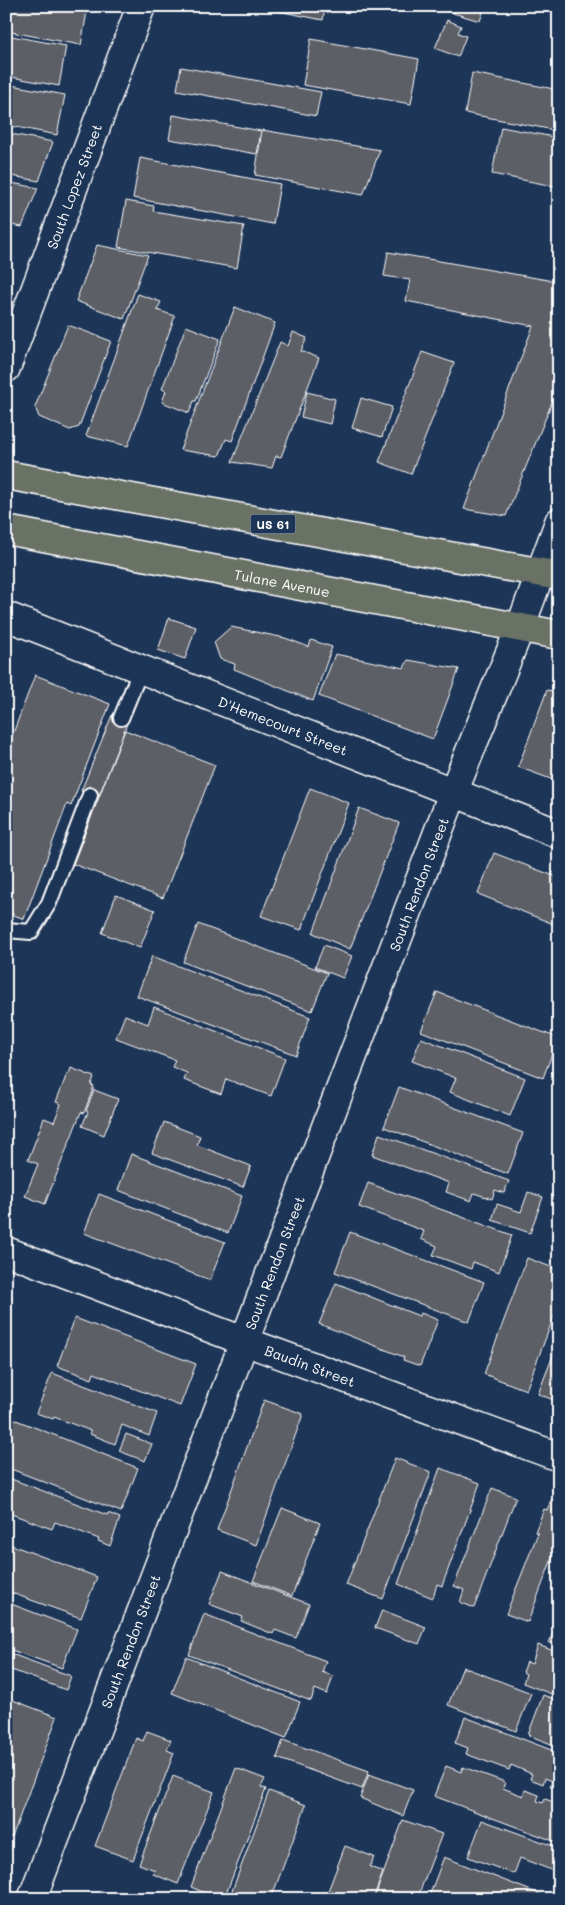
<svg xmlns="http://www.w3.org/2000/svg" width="565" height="1905" font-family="Mali,sans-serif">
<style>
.building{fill:#5c5e66;stroke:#fff}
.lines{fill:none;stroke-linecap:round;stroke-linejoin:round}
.service-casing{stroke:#fff;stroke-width:18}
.minor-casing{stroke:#fff;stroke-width:31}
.primary-casing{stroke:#fff;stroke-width:31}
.service{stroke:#1d3557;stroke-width:14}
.minor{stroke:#1d3557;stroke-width:28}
.primary{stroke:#6a7266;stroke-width:28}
.labels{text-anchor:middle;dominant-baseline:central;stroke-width:4;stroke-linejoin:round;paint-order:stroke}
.shield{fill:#1d3557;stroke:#bbc2cd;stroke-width:1}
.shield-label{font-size:12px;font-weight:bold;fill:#fff}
.street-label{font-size:14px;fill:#fff;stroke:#1d3557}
</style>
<rect width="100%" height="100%" fill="#1d3557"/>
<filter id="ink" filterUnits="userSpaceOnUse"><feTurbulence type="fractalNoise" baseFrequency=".02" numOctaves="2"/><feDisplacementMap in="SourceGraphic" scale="10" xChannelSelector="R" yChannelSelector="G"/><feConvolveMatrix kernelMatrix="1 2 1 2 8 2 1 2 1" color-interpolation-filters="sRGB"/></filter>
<g filter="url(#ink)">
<path class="building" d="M 6,6 L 88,6 L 81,45 L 6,31 Z
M 253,6 L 325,6 L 323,20 Z
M 455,6 L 485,6 L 480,21 L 453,13 Z
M 447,20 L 461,26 L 458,33 L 466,36 L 458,57 L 435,48 Z
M 6,35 L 66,46 L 59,86 L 6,76 Z
M 311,39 L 419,59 L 411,104 L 303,85 Z
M 181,67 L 321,92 L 316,116 L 177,90 Z
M 472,73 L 559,90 L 559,131 L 465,113 Z
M 6,84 L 65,95 L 57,135 L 6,125 Z
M 173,115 L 261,131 L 257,154 L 169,139 Z
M 501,127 L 559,138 L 559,187 L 492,174 Z
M 262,130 L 380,150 L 363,195 L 255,175 Z
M 6,133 L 53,142 L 39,181 L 6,175 Z
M 140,158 L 280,184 L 273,224 L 133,198 Z
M 6,182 L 38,188 L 22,227 L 6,224 Z
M 126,201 L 154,206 L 153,211 L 244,226 L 237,268 L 118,247 Z
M 97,245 L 148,255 L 124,319 L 76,301 Z
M 388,252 L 559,282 L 559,385 L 506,516 L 464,509 L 533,326 L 406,301 L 410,280 L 384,276 Z
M 138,294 L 161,302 L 157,310 L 175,316 L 128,446 L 86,436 Z
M 235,307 L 275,323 L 232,441 L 226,439 L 219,456 L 180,450 Z
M 68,325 L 111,341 L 79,427 L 70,430 L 39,417 L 35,407 Z
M 186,326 L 220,339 L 196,401 L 194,401 L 189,413 L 162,402 L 166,391 L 162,389 Z
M 293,332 L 307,338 L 301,351 L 319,358 L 281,457 L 276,456 L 272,468 L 232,462 L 280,342 L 288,346 Z
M 422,352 L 454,363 L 411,474 L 379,462 Z
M 307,392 L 335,399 L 330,424 L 301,417 Z
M 361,398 L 392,407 L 382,437 L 352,428 Z
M 169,618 L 196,627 L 185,659 L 158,650 Z
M 231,627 L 285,638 L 309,647 L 311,640 L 332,647 L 313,701 L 234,669 L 235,664 L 220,659 L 214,642 Z
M 335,654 L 404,668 L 408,660 L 459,669 L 433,739 L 319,696 Z
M 35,675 L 110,704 L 71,806 L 67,804 L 24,919 L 6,912 L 6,752 Z
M 547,690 L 559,692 L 559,782 L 518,767 Z
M 112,715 L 128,721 L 98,798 L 81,791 Z
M 125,730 L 215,765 L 163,898 L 73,864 Z
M 310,788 L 349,803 L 301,930 L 261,916 Z
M 359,808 L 399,823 L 350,949 L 313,933 Z
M 494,853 L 559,878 L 559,919 L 556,925 L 478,894 Z
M 116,895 L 155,910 L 140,948 L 102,933 Z
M 198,924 L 327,973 L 312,1011 L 183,962 Z
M 324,945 L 352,956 L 343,978 L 315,967 Z
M 152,956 L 310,1017 L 296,1055 L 137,996 Z
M 437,992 L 558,1038 L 543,1078 L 421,1031 Z
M 154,1007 L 285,1058 L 271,1096 L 226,1079 L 221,1094 L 184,1080 L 187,1073 L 172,1067 L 175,1060 L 116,1038 L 125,1015 L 148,1024 Z
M 421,1038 L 525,1078 L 510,1116 L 450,1092 L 456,1078 L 412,1061 Z
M 71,1068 L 94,1077 L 91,1085 L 94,1086 L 84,1113 L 81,1112 L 45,1204 L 25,1196 L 38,1164 L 28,1160 L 44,1118 L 54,1122 L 61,1104 L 56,1102 L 67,1074 L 69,1074 Z
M 399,1087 L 523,1133 L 508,1174 L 384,1127 Z
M 94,1090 L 118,1099 L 104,1135 L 82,1126 L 88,1112 L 86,1111 Z
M 164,1122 L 200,1136 L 197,1145 L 251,1166 L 243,1187 L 152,1153 Z
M 379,1134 L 509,1181 L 504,1193 L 495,1190 L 492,1199 L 474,1193 L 471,1201 L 446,1192 L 449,1183 L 372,1155 Z
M 131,1154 L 242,1196 L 228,1233 L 118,1190 Z
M 368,1183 L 512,1235 L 499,1272 L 473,1262 L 471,1269 L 433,1255 L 437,1246 L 421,1239 L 424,1231 L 359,1207 Z
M 528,1192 L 543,1197 L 530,1233 L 492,1220 L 497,1204 L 521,1212 Z
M 99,1194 L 225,1242 L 210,1280 L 84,1233 Z
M 350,1232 L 484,1282 L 469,1322 L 335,1272 Z
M 527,1258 L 559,1270 L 559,1303 L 526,1390 L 484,1374 Z
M 336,1283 L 419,1316 L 421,1313 L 438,1320 L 420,1366 L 403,1360 L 404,1357 L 319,1324 Z
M 75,1318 L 196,1364 L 180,1406 L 94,1373 L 92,1379 L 57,1366 Z
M 559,1340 L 559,1402 L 538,1394 Z
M 52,1373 L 157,1413 L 149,1436 L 122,1425 L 115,1444 L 90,1434 L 91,1431 L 54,1417 L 53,1419 L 36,1413 Z
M 264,1400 L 303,1414 L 256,1545 L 217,1530 Z
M 6,1416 L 138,1468 L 121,1512 L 6,1467 L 6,1458 L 11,1444 L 6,1442 Z
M 126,1434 L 152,1444 L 145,1461 L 119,1451 Z
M 395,1458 L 431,1472 L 383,1599 L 346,1585 Z
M 440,1468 L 480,1483 L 442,1586 L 437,1584 L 433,1598 L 398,1584 Z
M 6,1477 L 107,1515 L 108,1513 L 120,1518 L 110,1546 L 98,1541 L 99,1539 L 55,1522 L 52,1529 L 6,1512 Z
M 492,1488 L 516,1497 L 474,1608 L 460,1602 L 464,1590 L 454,1586 Z
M 551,1500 L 559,1503 L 559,1540 L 528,1622 L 506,1614 L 538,1533 L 535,1532 L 544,1509 L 547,1510 Z
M 282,1508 L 320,1523 L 292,1596 L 253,1581 Z
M 6,1543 L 97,1577 L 81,1618 L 6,1591 Z
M 222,1571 L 309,1604 L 296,1638 L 275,1630 L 273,1634 L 241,1621 L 243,1617 L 209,1604 Z
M 6,1602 L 77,1629 L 62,1668 L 6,1648 Z
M 382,1610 L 426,1627 L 419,1644 L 375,1628 Z
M 204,1614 L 326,1661 L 322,1672 L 333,1676 L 327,1694 L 315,1689 L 311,1701 L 189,1655 Z
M 559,1618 L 559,1647 L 549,1643 Z
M 538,1645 L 559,1653 L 559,1697 L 523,1683 L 526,1674 L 523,1672 L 527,1662 L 532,1664 Z
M 6,1652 L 71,1676 L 66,1690 L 6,1668 Z
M 186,1657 L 300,1702 L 286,1738 L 172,1693 Z
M 463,1667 L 531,1693 L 516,1731 L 448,1705 Z
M 543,1695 L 559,1701 L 559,1747 L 528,1735 Z
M 10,1699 L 57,1717 L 12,1837 L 6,1835 L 6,1709 Z
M 465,1717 L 559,1753 L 559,1789 L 550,1786 L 552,1781 L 545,1778 L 543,1784 L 530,1779 L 532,1774 L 511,1765 L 509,1770 L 466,1754 L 468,1748 L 455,1743 Z
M 147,1731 L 171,1740 L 167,1750 L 174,1753 L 133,1860 L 95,1846 L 136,1738 L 143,1741 Z
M 283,1740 L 369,1771 L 362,1789 L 277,1758 Z
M 446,1766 L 461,1772 L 463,1767 L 505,1782 L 503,1788 L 523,1796 L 525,1790 L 539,1795 L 537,1801 L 543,1803 L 545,1799 L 559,1804 L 559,1843 L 434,1796 Z
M 236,1768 L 265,1779 L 261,1787 L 266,1789 L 224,1899 L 219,1899 L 191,1887 Z
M 369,1774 L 413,1790 L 403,1816 L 360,1798 Z
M 173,1776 L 214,1792 L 178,1884 L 153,1874 L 155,1870 L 139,1864 Z
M 269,1791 L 306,1805 L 271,1899 L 229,1899 Z
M 403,1820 L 442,1834 L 417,1899 L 374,1899 Z
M 482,1820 L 559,1848 L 559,1873 L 520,1858 L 514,1874 L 468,1857 Z
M 345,1846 L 374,1857 L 370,1867 L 383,1872 L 373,1899 L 325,1899 Z
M 444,1857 L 547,1897 L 546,1899 L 428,1899 Z"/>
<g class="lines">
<defs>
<path id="service" d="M 121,718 L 141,669
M 6,930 L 31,932 L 49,903 L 90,795"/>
<g id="minor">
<path id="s1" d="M 6,368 L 141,6"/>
<path id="s2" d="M 6,616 L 559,834"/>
<path id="s3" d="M 6,1251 L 244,1341 L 559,1457"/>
<path id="s4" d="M 32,1899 L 453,793 L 520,628 L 559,522"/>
</g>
<g id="primary">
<path d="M 6,475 L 559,576"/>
<path id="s5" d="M 6,530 L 559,635"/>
</g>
</defs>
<use href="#service" class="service-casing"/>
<use href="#minor" class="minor-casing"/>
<use href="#primary" class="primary-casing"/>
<use href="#service" class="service"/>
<use href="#minor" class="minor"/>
<use href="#primary" class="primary"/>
</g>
</g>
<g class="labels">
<rect class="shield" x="250.5" y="514.5" width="45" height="19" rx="4"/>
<g class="shield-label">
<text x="273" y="524">US 61</text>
</g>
<g class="street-label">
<text stroke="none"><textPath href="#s1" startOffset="194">South Lopez Street</textPath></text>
<text stroke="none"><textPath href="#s5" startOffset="281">Tulane Avenue</textPath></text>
<text stroke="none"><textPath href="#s2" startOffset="298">D'Hemecourt Street</textPath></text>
<text stroke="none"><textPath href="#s4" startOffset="1086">South Rendon Street</textPath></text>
<text stroke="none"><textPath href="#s4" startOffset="681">South Rendon Street</textPath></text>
<text stroke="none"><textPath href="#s3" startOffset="325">Baudin Street</textPath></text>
<text stroke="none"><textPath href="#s4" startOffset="276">South Rendon Street</textPath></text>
</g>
</g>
<rect width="565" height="1905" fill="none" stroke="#1d3557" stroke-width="25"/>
<rect x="12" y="12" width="540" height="1880" fill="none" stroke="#fff" stroke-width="2" filter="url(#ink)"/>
</svg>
